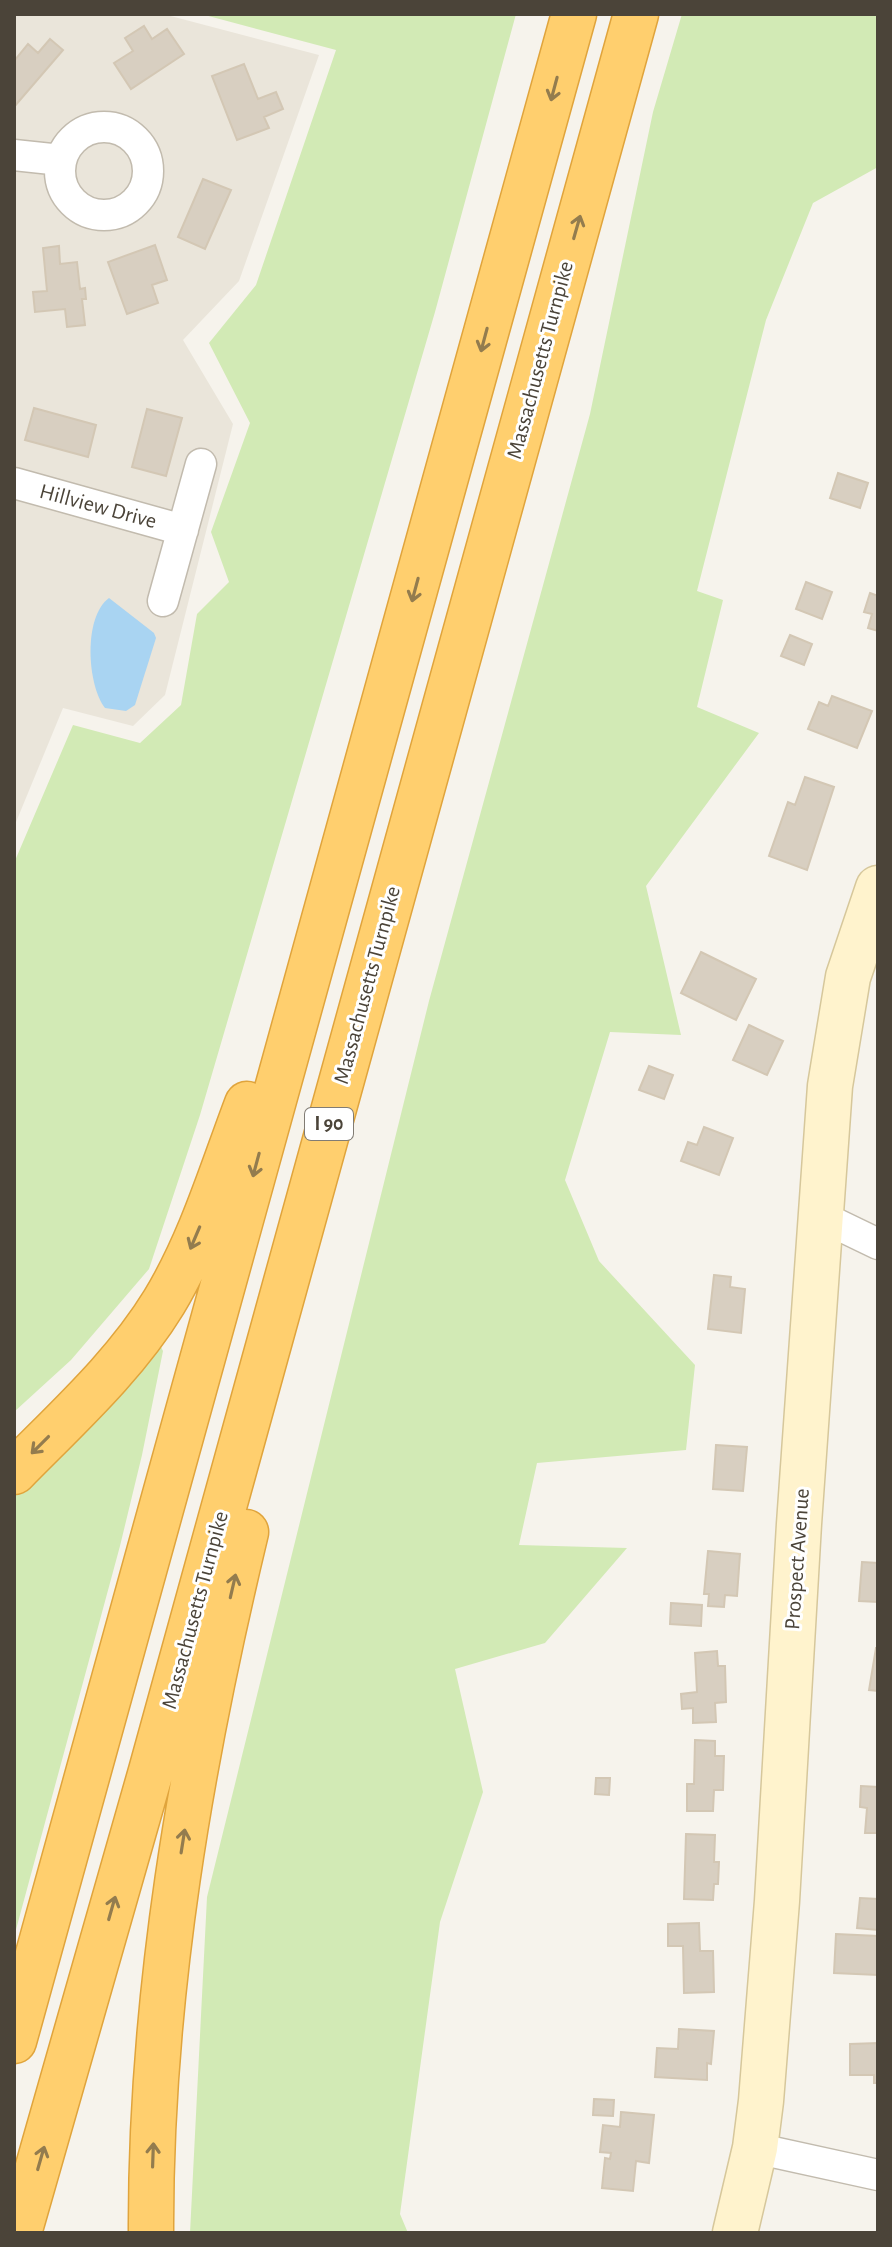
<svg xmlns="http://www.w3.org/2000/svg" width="892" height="2247" font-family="'Alegreya Sans',sans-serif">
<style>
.residential{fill:#eae5da}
.green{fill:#d2eab5}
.water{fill:#a9d4f2}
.building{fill:#d8cfc1;stroke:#d3c7b4;stroke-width:2}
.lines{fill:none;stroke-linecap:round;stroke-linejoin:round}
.street-casing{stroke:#c2bbae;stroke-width:33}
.secondary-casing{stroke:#d6c79b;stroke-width:47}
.highway-casing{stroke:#e0a43c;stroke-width:47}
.street{stroke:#fff;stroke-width:30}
.secondary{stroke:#fff3cd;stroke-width:44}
.highway{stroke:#ffcf6e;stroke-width:44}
.oneway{stroke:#937c4e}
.labels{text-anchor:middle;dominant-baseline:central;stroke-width:6;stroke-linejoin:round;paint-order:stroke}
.shield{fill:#fff;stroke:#817c74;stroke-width:2}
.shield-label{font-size:20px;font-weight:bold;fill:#4b4439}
.street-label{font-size:22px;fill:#4b4439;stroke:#fff}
</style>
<rect width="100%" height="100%" fill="#f6f3ec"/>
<path class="residential" d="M 20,14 L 163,14 L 319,55 L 239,281 L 183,340 L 233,424 L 165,695 L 133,726 L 63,708 L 14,827 L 14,15 Z"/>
<path class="green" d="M 201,14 L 516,14 L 435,312 L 200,1115 L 149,1269 L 71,1360 L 14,1412 L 14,863 L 73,725 L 140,743 L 181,705 L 197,614 L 229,582 L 211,532 L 250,423 L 209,343 L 256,285 L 336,50 Z
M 682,14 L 878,14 L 878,167 L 813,203 L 766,320 L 697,591 L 723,600 L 697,707 L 759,733 L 646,886 L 681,1035 L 610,1032 L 565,1180 L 599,1261 L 695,1365 L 686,1450 L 537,1463 L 519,1545 L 627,1548 L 545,1643 L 455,1669 L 483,1792 L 440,1922 L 400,2214 L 408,2233 L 190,2233 L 207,1897 L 429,1001 L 590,414 L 653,112 Z
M 160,1345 L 163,1351 L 142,1455 L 120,1546 L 14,1937 L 14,1493 Z"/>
<path class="water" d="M 109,598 L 154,633 L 156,638 L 135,705 L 126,711 L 105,708 C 87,685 83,617 109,598 Z"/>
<path class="building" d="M 144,26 L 152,39 L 167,29 L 184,54 L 131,89 L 114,63 L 133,51 L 125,38 Z
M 50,39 L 63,50 L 14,107 L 14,61 L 28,44 L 38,53 Z
M 244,64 L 258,99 L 276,92 L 283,109 L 264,117 L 269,128 L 237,140 L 212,76 Z
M 203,179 L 231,190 L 205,249 L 178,237 Z
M 155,245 L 167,280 L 152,285 L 158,303 L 127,314 L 108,262 Z
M 59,246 L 60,264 L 77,262 L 80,289 L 85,288 L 86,299 L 82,299 L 85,325 L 67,327 L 65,309 L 35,312 L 33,292 L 47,291 L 43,248 Z
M 34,408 L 96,425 L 88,457 L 25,440 Z
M 147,409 L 182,418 L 166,476 L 132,467 Z
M 838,473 L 868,483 L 860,508 L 830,498 Z
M 806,582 L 832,592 L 822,619 L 796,609 Z
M 870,593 L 878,596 L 878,631 L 868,628 L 872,614 L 864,612 Z
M 790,635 L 812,644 L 804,665 L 781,656 Z
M 832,696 L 872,711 L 857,748 L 808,729 L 819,702 L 828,706 Z
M 805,777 L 834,787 L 807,870 L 769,856 L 788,802 L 795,805 Z
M 701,952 L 756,979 L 736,1020 L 681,993 Z
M 749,1025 L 783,1041 L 767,1075 L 733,1060 Z
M 649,1066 L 673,1075 L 664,1099 L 639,1090 Z
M 704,1127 L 733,1138 L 719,1175 L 681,1161 L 688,1142 L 697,1145 Z
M 714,1275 L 731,1277 L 730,1287 L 745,1289 L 741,1333 L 708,1329 Z
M 716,1445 L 747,1447 L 743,1491 L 713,1489 Z
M 708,1551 L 740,1554 L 737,1596 L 725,1595 L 724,1607 L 708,1606 L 709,1594 L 704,1594 Z
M 862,1562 L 878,1563 L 878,1602 L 859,1601 Z
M 671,1603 L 702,1605 L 701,1626 L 670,1624 Z
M 876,1648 L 878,1648 L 878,1691 L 869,1690 Z
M 717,1651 L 718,1666 L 725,1666 L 726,1702 L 715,1703 L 716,1722 L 693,1723 L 693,1708 L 682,1709 L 681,1694 L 697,1692 L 695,1653 Z
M 695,1740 L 715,1741 L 715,1756 L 724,1756 L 723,1790 L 714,1790 L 713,1811 L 687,1811 L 687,1784 L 694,1784 Z
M 596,1778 L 610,1778 L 609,1795 L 595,1794 Z
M 861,1786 L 878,1787 L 878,1833 L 865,1833 L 867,1808 L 860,1807 Z
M 686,1834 L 715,1835 L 714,1862 L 719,1862 L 718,1884 L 714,1884 L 713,1900 L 684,1899 Z
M 860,1898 L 878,1899 L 878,1930 L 857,1928 Z
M 699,1923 L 700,1951 L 713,1951 L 714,1992 L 684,1993 L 683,1946 L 668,1946 L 668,1924 Z
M 836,1934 L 878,1936 L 878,1975 L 834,1973 Z
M 679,2029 L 714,2031 L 711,2064 L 707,2063 L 707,2080 L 655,2077 L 657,2048 L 678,2049 Z
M 878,2043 L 878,2083 L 874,2083 L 874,2075 L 850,2075 L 850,2044 Z
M 594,2099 L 614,2100 L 613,2116 L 593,2115 Z
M 621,2112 L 654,2115 L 649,2163 L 636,2161 L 633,2191 L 602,2188 L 605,2158 L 610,2159 L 611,2153 L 600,2152 L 603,2125 L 620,2127 Z"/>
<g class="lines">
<defs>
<path id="street" d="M60 171a44 44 0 1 1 88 0a44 44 0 1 1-88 0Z
M 14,155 L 61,160
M 14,483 L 183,530
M 163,601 L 201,464
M 820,1216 L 878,1244
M 755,2148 L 878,2175"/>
<path id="secondary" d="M 735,2233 L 755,2148 L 761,2101 L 777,1901 L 799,1524 L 830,1086 L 848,977 L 878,888"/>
<path id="highway" d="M 14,1472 C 66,1419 125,1366 164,1302 C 201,1241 222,1170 247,1104
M 14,2041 L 574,14
M 19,2233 L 151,1771 L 636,14
M 151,2233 C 150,1996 191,1761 246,1532"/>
</defs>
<use href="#street" class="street-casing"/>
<use href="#secondary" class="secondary-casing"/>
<use href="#highway" class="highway-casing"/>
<use href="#street" class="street"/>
<use href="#secondary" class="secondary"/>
<use href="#highway" class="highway"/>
</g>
<defs><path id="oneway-shaft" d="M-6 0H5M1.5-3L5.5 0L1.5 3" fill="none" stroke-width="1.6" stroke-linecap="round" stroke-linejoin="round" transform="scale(2)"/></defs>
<g class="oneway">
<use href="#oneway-shaft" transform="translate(554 89) rotate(105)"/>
<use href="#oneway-shaft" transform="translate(577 227) rotate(-74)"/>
<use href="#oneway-shaft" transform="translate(484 340) rotate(105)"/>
<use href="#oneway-shaft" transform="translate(415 590) rotate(105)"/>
<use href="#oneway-shaft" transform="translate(256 1165) rotate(105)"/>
<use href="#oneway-shaft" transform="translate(195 1238) rotate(113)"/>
<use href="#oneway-shaft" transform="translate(40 1445) rotate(135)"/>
<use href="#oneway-shaft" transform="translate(233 1586) rotate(-77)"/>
<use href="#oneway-shaft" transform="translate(183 1841) rotate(-81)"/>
<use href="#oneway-shaft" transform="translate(112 1908) rotate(-74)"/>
<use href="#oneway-shaft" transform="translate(153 2155) rotate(-88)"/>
<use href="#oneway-shaft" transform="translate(41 2158) rotate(-74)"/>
</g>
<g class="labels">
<rect class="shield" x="305" y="1108" width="48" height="32" rx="6"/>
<g class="shield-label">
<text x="329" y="1124">I 90</text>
</g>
<g class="street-label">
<text transform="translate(540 360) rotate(-75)">Massachusetts Turnpike</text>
<text transform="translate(98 506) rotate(15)">Hillview Drive</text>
<text transform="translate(367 985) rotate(-75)">Massachusetts Turnpike</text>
<text transform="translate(797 1559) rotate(-86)">Prospect Avenue</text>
<text transform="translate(195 1610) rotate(-75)">Massachusetts Turnpike</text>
</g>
</g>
<rect width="892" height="2247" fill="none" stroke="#4b4439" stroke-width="32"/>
</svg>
